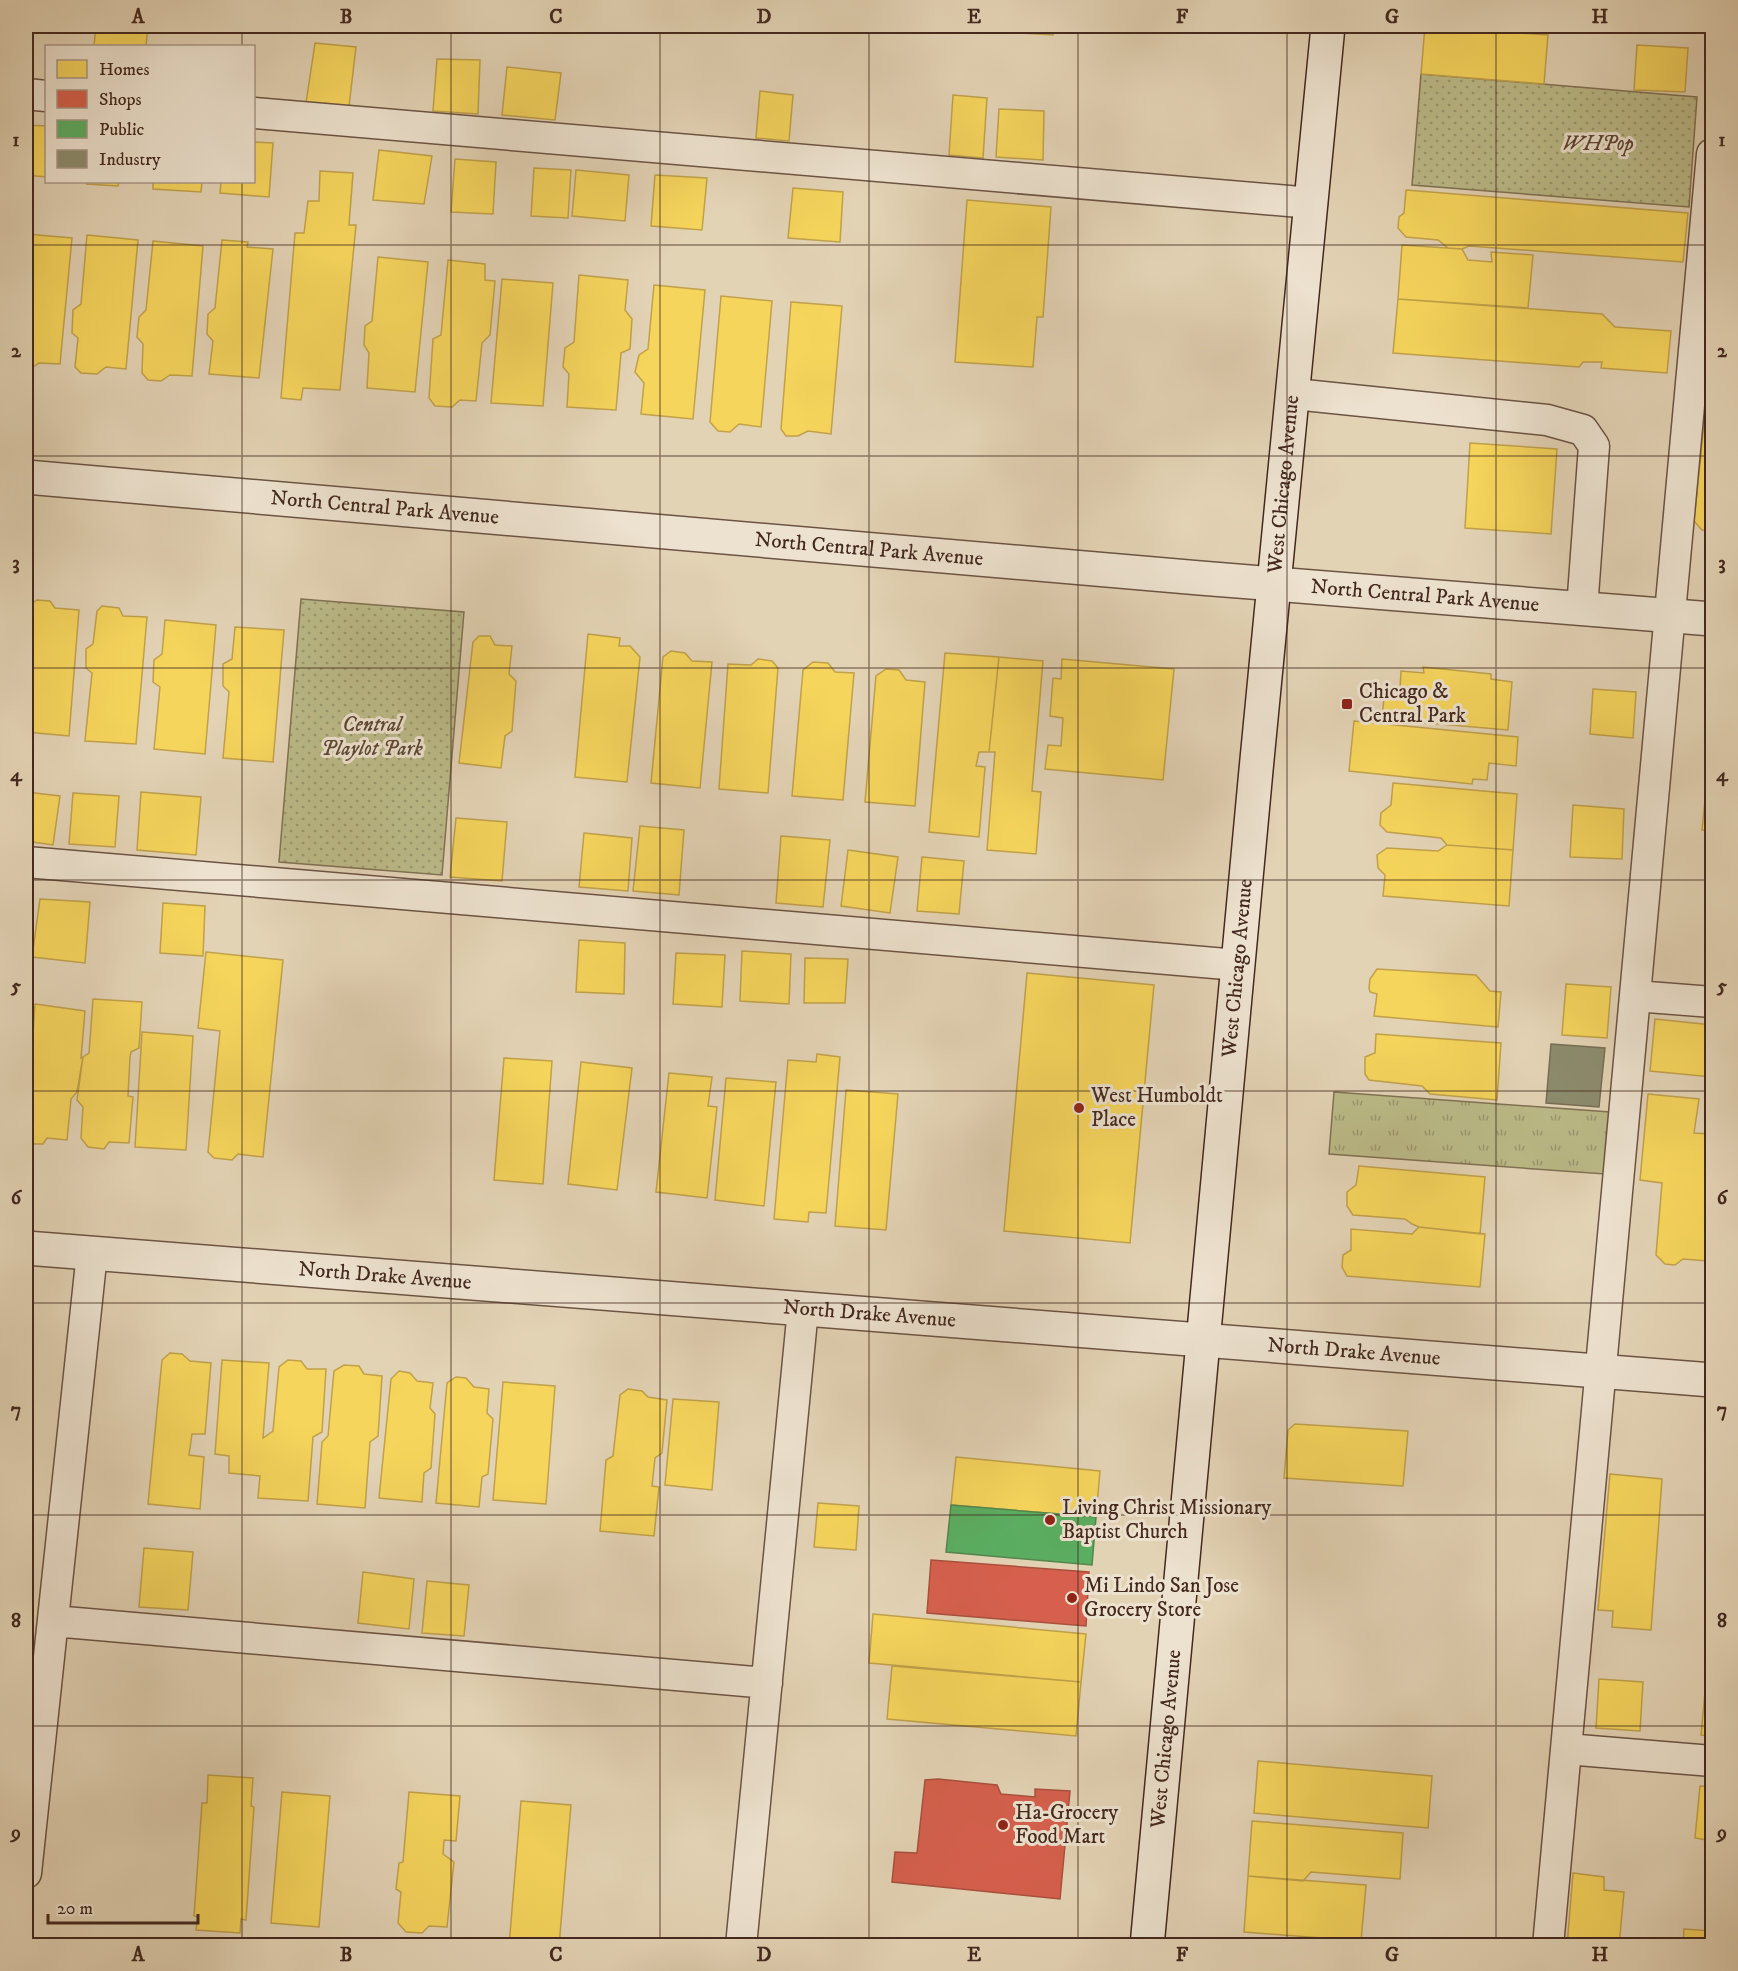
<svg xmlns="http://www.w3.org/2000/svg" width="1738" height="1971" font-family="'IM FELL DW Pica',serif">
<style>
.grass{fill:url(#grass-tufts);stroke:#807254;stroke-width:1.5}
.park{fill:url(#park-dots);stroke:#807254;stroke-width:1.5}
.homes{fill:#f6d55c;stroke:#c1a14a;stroke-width:1.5}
.shops{fill:#d6604d;stroke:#aa503f;stroke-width:1.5}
.public{fill:#5aae61;stroke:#53864d;stroke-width:1.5}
.industry{fill:#8c8c6e;stroke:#766e56;stroke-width:1.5}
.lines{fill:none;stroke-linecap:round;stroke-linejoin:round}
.service-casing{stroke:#6c5444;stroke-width:33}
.minor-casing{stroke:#6c5444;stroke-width:36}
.tertiary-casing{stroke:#6c5444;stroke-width:36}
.secondary-casing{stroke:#44291f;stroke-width:36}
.service{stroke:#ede2cf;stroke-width:30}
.minor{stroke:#ede2cf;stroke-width:33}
.tertiary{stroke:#ede2cf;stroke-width:33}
.secondary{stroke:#ede2cf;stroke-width:33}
.grid{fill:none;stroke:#44291f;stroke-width:1.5;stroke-opacity:0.55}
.poi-dot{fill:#8f2418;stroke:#ede2cf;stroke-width:2}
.labels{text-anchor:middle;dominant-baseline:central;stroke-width:6;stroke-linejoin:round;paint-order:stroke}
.park-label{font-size:21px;font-style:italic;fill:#5c4634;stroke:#ede2cf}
.street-label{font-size:21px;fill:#44291f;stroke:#ede2cf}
.poi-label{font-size:21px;fill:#44291f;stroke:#ede2cf;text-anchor:start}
.neatline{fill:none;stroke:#44291f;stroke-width:2}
.grid-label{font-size:20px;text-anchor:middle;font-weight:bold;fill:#44291f}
</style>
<defs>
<pattern id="grass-tufts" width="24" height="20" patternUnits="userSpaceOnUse" patternTransform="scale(1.5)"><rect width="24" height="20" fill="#bbba88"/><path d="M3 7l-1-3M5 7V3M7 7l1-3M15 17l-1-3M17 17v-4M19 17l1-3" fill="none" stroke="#9a976f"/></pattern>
<pattern id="park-dots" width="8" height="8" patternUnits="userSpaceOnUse" patternTransform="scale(1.5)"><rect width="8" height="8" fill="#bbba88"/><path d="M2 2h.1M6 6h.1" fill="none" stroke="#9a976f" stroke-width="1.8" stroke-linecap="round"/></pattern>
</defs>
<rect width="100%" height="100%" fill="#e3d3b5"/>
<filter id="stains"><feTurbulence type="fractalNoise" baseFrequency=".00333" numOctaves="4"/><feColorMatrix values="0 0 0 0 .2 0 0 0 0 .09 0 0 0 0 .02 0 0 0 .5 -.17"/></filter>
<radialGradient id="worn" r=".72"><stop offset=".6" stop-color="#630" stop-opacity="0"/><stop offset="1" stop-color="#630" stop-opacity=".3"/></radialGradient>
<path class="grass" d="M 1334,1092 L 1610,1112 L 1605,1174 L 1329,1154 Z"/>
<path class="park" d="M 1421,74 L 1697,97 L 1689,207 L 1412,185 Z
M 301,599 L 464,612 L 442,875 L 279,862 Z"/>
<path class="homes" d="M 96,26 L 148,26 L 146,46 L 94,46 Z
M 1003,26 L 1054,26 L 1053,35 L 1003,32 Z
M 1425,26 L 1548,35 L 1544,84 L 1421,74 Z
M 1437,26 L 1501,26 L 1500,31 Z
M 315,43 L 356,47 L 349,106 L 306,103 Z
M 1637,45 L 1688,48 L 1685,92 L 1634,90 Z
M 437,59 L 480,60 L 478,114 L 433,111 Z
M 507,67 L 561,73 L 555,120 L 502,115 Z
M 760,91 L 793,95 L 789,141 L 756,138 Z
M 953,95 L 987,98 L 983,158 L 949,155 Z
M 999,109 L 1044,111 L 1043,160 L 996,157 Z
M 26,125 L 46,126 L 46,177 L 26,175 Z
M 254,142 L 273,143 L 269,197 L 220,193 L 221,182 L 254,182 Z
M 379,150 L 432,156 L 424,204 L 373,200 Z
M 455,159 L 496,162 L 493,214 L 451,212 Z
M 534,168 L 571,170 L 568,218 L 531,216 Z
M 576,170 L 629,175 L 625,221 L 572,216 Z
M 320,171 L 353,173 L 349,225 L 356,225 L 340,390 L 303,388 L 301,400 L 281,398 L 295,233 L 304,233 L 308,201 L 319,201 Z
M 655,175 L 707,178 L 702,230 L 651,226 Z
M 88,182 L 119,182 L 118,186 L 87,184 Z
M 153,182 L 202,182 L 201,192 L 153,189 Z
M 793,188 L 843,192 L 840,242 L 788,238 Z
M 1406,190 L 1688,213 L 1683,262 L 1469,246 L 1462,249 L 1448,248 L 1438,240 L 1406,237 L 1398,228 L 1399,217 L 1404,213 Z
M 967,200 L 1051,207 L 1043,317 L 1037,317 L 1033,367 L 955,362 Z
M 26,234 L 72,238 L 60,364 L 39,363 L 30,369 L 26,369 Z
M 87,235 L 138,240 L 126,369 L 106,367 L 97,374 L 81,373 L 75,367 L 78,338 L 72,333 L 73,310 L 81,304 Z
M 222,240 L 248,242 L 247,247 L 273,249 L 259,378 L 209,374 L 213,341 L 207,334 L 208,314 L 215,308 Z
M 153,241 L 203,246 L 192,376 L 170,375 L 161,381 L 148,380 L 142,373 L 143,344 L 137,337 L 139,317 L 146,310 Z
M 1402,245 L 1462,249 L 1468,260 L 1492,262 L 1491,252 L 1533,255 L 1528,308 L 1398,299 Z
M 378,257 L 428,262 L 415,392 L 367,388 L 369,353 L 364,345 L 365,326 L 372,321 Z
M 448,260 L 485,264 L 485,280 L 495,281 L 490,335 L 482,343 L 476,401 L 460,400 L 452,407 L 435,406 L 429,398 L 433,339 L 441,335 Z
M 579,275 L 628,280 L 625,310 L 632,319 L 630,349 L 621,353 L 616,410 L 567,407 L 569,374 L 563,367 L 565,348 L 574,342 Z
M 502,279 L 553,283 L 543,406 L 491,403 Z
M 654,285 L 705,290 L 693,419 L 641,414 L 644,383 L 635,372 L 639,355 L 648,349 Z
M 721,296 L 772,301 L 761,427 L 739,424 L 730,432 L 718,431 L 710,422 Z
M 1398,299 L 1602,314 L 1615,327 L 1671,331 L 1667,373 L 1601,368 L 1602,362 L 1583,362 L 1579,367 L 1393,353 Z
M 791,302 L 842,306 L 831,434 L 808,431 L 798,436 L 786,436 L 781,429 Z
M 1708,384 L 1712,385 L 1712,531 L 1702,530 L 1694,521 Z
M 1470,443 L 1557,449 L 1551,534 L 1465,528 Z
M 37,600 L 50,601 L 55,608 L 79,610 L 69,736 L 26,732 L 26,638 L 28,606 Z
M 102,606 L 119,608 L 123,616 L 147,617 L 136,744 L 85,741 L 92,673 L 86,668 L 86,649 L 93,644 L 97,611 Z
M 165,620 L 216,625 L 205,754 L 154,749 L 160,687 L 153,682 L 154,660 L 162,654 Z
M 235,627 L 284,630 L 273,762 L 223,758 L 229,692 L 223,686 L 223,664 L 232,659 Z
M 588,634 L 620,638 L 619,646 L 630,646 L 640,657 L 627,782 L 575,777 Z
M 479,636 L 490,636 L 495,645 L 512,646 L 509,674 L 516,681 L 512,731 L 505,736 L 501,768 L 459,763 L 473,642 Z
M 671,651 L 685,653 L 692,661 L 712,662 L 700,788 L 651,783 L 663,657 Z
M 945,653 L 999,657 L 989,752 L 979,752 L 976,766 L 985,767 L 979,837 L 929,832 Z
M 999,657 L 1043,661 L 1032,791 L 1041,792 L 1036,854 L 987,850 L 995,752 L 989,752 Z
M 758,659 L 772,661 L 778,668 L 768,793 L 719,789 L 728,664 L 751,665 Z
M 1062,659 L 1174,669 L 1163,780 L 1045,769 L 1048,745 L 1061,746 L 1063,718 L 1050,716 L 1053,678 L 1061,679 Z
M 813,662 L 828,663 L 835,672 L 854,673 L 843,800 L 792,796 L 803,670 Z
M 1423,667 L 1491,674 L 1491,679 L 1512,682 L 1508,730 L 1382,719 L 1385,687 L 1400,689 L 1401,671 L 1424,673 Z
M 886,669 L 899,670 L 906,680 L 925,682 L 915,806 L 865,802 L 876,676 Z
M 1593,689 L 1636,692 L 1633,738 L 1590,734 Z
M 1354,721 L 1518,737 L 1516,766 L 1489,763 L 1487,780 L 1473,779 L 1472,784 L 1349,771 Z
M 1712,730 L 1712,831 L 1702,830 Z
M 1393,783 L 1517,794 L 1513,850 L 1447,845 L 1441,838 L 1387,832 L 1380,825 L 1381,813 L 1391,805 Z
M 26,792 L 60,796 L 53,845 L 26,841 Z
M 141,792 L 201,797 L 196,855 L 137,850 Z
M 73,793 L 119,796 L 115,847 L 69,844 Z
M 1573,805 L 1624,809 L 1622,859 L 1570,857 Z
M 456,818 L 507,822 L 502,881 L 450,877 Z
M 640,826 L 684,830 L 679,895 L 633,891 Z
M 584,833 L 632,838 L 628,891 L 579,887 Z
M 781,836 L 830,840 L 823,907 L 776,903 Z
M 1447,845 L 1513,850 L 1509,906 L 1383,896 L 1385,875 L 1378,868 L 1377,855 L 1387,848 L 1438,851 Z
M 848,850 L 898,857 L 890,913 L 841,906 Z
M 922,857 L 964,861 L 959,914 L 917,911 Z
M 40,899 L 90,902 L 85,963 L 32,957 Z
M 163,903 L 205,906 L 203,956 L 160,953 Z
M 579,940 L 625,943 L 624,994 L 576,992 Z
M 742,951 L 791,954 L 789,1004 L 740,1001 Z
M 206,952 L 283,960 L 263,1157 L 238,1154 L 232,1160 L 214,1158 L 208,1152 L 220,1031 L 198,1028 Z
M 676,953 L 725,955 L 722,1007 L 673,1004 Z
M 805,958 L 848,959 L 845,1003 L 804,1003 Z
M 1377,969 L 1476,975 L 1490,991 L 1501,992 L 1498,1027 L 1374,1016 L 1377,994 L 1370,992 L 1369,988 L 1370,979 Z
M 1027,973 L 1154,985 L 1130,1243 L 1004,1231 Z
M 1566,984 L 1611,987 L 1607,1038 L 1562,1035 Z
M 93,999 L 142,1002 L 139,1048 L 131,1052 L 130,1057 L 128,1096 L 133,1097 L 129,1143 L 109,1142 L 104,1149 L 88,1147 L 81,1138 L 83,1107 L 77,1100 L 83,1057 L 89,1053 Z
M 35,1004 L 85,1011 L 81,1058 L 83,1057 L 77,1092 L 71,1099 L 67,1140 L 47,1138 L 43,1144 L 32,1144 L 26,1139 L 26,1076 L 30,1074 Z
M 1655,1019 L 1712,1025 L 1712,1077 L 1650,1071 Z
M 142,1032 L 193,1036 L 186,1150 L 135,1147 Z
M 1376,1034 L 1501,1043 L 1497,1100 L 1430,1094 L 1422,1086 L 1369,1080 L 1365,1074 L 1365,1057 L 1375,1053 Z
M 817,1054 L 840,1057 L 826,1213 L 809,1212 L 808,1222 L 774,1219 L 788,1060 L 816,1062 Z
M 504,1058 L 552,1061 L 543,1184 L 494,1180 Z
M 581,1062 L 632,1068 L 617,1190 L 568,1184 Z
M 669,1073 L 712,1077 L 708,1106 L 717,1107 L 707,1198 L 656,1192 Z
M 726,1078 L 776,1082 L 764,1206 L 715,1200 Z
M 846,1090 L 898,1094 L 886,1230 L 835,1226 Z
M 1648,1094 L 1699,1099 L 1694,1133 L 1712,1134 L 1712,1229 L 1708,1261 L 1683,1259 L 1675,1265 L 1665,1264 L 1656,1255 L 1662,1183 L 1640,1180 Z
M 1359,1166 L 1485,1177 L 1480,1234 L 1419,1227 L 1412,1224 L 1405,1219 L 1353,1215 L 1347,1206 L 1347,1192 L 1356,1185 Z
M 1419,1227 L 1485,1234 L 1480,1287 L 1347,1276 L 1342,1267 L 1343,1255 L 1351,1250 L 1351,1229 L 1412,1234 Z
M 170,1353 L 182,1354 L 190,1361 L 211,1363 L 205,1434 L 192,1434 L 189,1455 L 204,1457 L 200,1509 L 148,1504 L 162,1360 Z
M 222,1360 L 269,1363 L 263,1438 L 273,1431 L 279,1367 L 288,1360 L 301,1361 L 307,1369 L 326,1369 L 322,1432 L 313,1437 L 308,1501 L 258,1498 L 260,1476 L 229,1473 L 229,1456 L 215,1454 Z
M 344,1365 L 359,1366 L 364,1374 L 382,1376 L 378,1436 L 370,1442 L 365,1508 L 317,1504 L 322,1442 L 328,1436 L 334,1371 Z
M 399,1371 L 410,1373 L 417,1381 L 433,1383 L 430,1408 L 435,1414 L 431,1468 L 424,1473 L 422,1502 L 379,1498 L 391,1379 Z
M 456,1377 L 466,1378 L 474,1387 L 489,1389 L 487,1413 L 493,1419 L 488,1474 L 482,1477 L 479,1507 L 436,1503 L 447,1383 Z
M 503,1382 L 555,1386 L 546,1504 L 493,1500 Z
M 628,1389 L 642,1391 L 648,1397 L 667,1400 L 662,1453 L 655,1458 L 652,1486 L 659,1487 L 654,1536 L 600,1531 L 606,1460 L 613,1456 L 620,1395 Z
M 673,1399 L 719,1402 L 712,1490 L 665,1485 Z
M 1295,1424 L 1408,1431 L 1403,1486 L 1284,1478 L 1288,1430 Z
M 956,1457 L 1100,1471 L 1096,1517 L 951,1505 Z
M 1610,1474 L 1662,1479 L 1651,1630 L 1612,1627 L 1613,1611 L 1598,1610 Z
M 818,1503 L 859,1506 L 856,1550 L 814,1547 Z
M 144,1548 L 193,1552 L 188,1610 L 139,1607 Z
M 363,1572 L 414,1579 L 409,1629 L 358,1623 Z
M 427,1581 L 469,1585 L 464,1636 L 422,1633 Z
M 873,1614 L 1086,1634 L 1081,1682 L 869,1663 Z
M 892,1666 L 1081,1682 L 1076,1736 L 887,1719 Z
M 1599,1679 L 1643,1682 L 1640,1731 L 1596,1728 Z
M 1706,1681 L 1712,1682 L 1712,1736 L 1701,1735 Z
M 1258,1761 L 1432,1776 L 1428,1828 L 1254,1813 Z
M 208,1775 L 253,1778 L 251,1806 L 254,1807 L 246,1920 L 241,1919 L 240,1933 L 196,1930 L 198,1917 L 194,1916 L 202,1803 L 207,1803 Z
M 1700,1786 L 1712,1787 L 1712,1841 L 1695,1838 Z
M 282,1792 L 330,1796 L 319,1927 L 271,1923 Z
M 409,1792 L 460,1796 L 456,1841 L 444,1840 L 443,1854 L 454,1862 L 447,1927 L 429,1926 L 422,1933 L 406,1932 L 398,1923 L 401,1892 L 396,1889 L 399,1863 L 403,1862 Z
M 521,1801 L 571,1805 L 559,1946 L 509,1946 Z
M 1252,1821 L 1403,1833 L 1400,1879 L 1311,1872 L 1303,1881 L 1248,1876 Z
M 1573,1873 L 1604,1877 L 1604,1890 L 1624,1892 L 1619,1946 L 1567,1946 Z
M 1248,1876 L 1366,1885 L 1361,1941 L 1244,1932 Z
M 1684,1929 L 1712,1931 L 1712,1946 L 1683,1946 Z"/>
<path class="shops" d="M 931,1560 L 1089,1572 L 1086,1626 L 927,1613 Z
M 938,1779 L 997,1785 L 1001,1794 L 1035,1797 L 1035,1789 L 1070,1791 L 1060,1899 L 892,1882 L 895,1852 L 917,1853 L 925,1780 Z"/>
<path class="public" d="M 951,1505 L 1096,1517 L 1092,1565 L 946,1552 Z"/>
<path class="industry" d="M 1551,1044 L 1605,1048 L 1599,1107 L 1546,1103 Z"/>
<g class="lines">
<defs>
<path id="service" d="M 26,94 L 46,96
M 254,113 L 1312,203
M 1294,394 L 1547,420 L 1583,430 L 1594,446 L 1582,609
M 26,862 L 1238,965
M 1635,996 L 1712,1002
M 53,1621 L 767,1683
M 1566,1749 L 1712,1761
M 26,1873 L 92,1253
M 741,1946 L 803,1309
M 1548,1946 L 1712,154"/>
<g id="minor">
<path id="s1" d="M 26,1248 L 1712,1380"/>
</g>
<g id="tertiary">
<path id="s2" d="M 26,477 L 1200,578 L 1712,619"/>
</g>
<g id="secondary">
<path id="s3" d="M 1147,1946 L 1256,770 L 1328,26"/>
</g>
</defs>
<use href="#service" class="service-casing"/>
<use href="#minor" class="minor-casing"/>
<use href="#tertiary" class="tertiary-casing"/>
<use href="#secondary" class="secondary-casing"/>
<use href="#service" class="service"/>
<use href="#minor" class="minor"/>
<use href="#tertiary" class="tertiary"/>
<use href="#secondary" class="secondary"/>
</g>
<path class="grid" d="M 242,26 L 242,46M 451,26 L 451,1946M 660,26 L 660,1946M 869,26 L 869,1946M 1078,26 L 1078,1946M 1287,26 L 1287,1946M 1496,26 L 1496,1946M 242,182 L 242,1946M 26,245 L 1712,245M 26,456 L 1712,456M 26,668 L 1712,668M 26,880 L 1712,880M 26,1091 L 1712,1091M 26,1303 L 1712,1303M 26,1515 L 1712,1515M 26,1726 L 1712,1726"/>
<g class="poi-dot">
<rect x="1341" y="698" width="12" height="12" rx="3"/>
<circle cx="1079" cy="1108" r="6"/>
<circle cx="1050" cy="1520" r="6"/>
<circle cx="1072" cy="1598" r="6"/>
<circle cx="1003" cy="1825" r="6"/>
</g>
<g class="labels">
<g class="park-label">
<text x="1598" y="144">WHPop</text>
<text x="372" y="725">Central<tspan x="372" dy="24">Playlot Park</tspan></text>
</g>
<g class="street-label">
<text stroke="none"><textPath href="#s3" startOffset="1468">West Chicago Avenue</textPath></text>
<text stroke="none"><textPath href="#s2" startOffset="360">North Central Park Avenue</textPath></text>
<text stroke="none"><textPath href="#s2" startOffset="846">North Central Park Avenue</textPath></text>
<text stroke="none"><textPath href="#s2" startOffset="1404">North Central Park Avenue</textPath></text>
<text stroke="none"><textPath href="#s3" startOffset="982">West Chicago Avenue</textPath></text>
<text stroke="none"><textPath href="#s1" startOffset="360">North Drake Avenue</textPath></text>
<text stroke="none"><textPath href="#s1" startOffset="846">North Drake Avenue</textPath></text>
<text stroke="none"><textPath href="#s1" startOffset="1332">North Drake Avenue</textPath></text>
<text stroke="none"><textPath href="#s3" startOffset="208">West Chicago Avenue</textPath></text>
</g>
<g class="poi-label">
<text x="1359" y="692">Chicago &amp;<tspan x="1359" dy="24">Central Park</tspan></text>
<text x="1091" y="1096">West Humboldt<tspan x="1091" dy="24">Place</tspan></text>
<text x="1062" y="1508">Living Christ Missionary<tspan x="1062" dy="24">Baptist Church</tspan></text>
<text x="1084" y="1586">Mi Lindo San Jose<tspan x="1084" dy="24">Grocery Store</tspan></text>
<text x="1015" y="1813">Ha-Grocery<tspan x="1015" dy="24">Food Mart</tspan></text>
</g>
</g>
<rect width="1738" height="1971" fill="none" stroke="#e3d3b5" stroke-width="66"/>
<rect x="45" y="45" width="210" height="138" fill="#ede2cf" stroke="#a99889" stroke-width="1.5"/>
<rect x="57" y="60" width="30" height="18" fill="#f6d55c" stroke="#a99889" stroke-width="1.5"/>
<text x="99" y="75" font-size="18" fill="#44291f">Homes</text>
<rect x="57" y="90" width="30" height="18" fill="#d6604d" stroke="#a99889" stroke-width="1.5"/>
<text x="99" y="105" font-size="18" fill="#44291f">Shops</text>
<rect x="57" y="120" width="30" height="18" fill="#5aae61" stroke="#a99889" stroke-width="1.5"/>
<text x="99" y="135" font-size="18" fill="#44291f">Public</text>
<rect x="57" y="150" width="30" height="18" fill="#8c8c6e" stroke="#a99889" stroke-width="1.5"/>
<text x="99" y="165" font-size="18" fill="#44291f">Industry</text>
<path d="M48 1914v9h150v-9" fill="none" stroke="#44291f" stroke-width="3"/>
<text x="57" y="1914" font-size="18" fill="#44291f" stroke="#ede2cf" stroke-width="4.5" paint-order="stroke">20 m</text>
<rect x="33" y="33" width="1672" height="1905" class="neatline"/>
<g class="grid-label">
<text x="138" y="23">A</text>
<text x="346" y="23">B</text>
<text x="556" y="23">C</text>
<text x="764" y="23">D</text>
<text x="974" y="23">E</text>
<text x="1182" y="23">F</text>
<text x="1392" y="23">G</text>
<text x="1600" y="23">H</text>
<text x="16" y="146">1</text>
<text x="1722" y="146">1</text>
<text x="16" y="357">2</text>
<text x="1722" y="357">2</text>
<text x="16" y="569">3</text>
<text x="1722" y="569">3</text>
<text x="16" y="781">4</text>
<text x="1722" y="781">4</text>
<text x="16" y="992">5</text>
<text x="1722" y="992">5</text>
<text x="16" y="1204">6</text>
<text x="1722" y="1204">6</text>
<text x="16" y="1416">7</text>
<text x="1722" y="1416">7</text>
<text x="16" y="1627">8</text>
<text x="1722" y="1627">8</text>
<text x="16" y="1839">9</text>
<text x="1722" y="1839">9</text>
<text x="138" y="1961">A</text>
<text x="346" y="1961">B</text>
<text x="556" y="1961">C</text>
<text x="764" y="1961">D</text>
<text x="974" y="1961">E</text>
<text x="1182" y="1961">F</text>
<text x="1392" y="1961">G</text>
<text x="1600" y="1961">H</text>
</g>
<rect width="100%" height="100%" filter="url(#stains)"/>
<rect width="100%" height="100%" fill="url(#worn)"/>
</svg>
